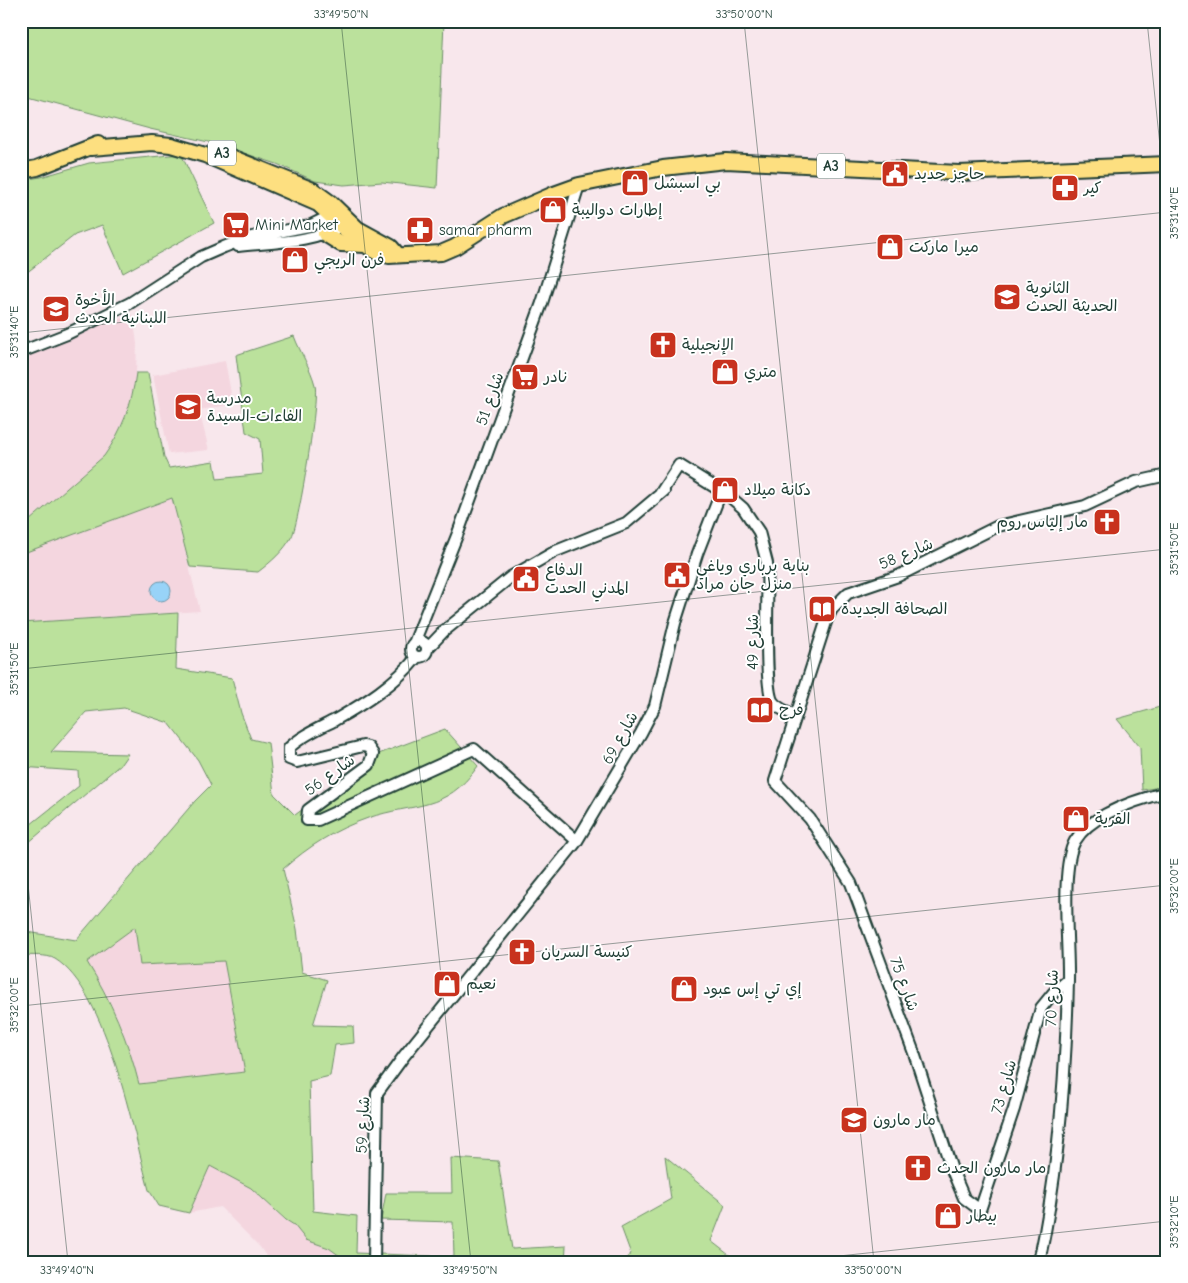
<svg xmlns="http://www.w3.org/2000/svg" width="1188" height="1283" font-family="'Comic Neue','Playpen Sans Arabic',sans-serif">
<style>
.built{fill:#f4d6df}
.green{fill:#bbe19c;stroke:#6d8f68;fill-rule:evenodd}
.water{fill:#98d3f8;stroke:#6897aa}
.lines{fill:none;stroke-linecap:round;stroke-linejoin:round}
.secondary-casing{stroke:#1f3d34;stroke-width:14}
.highway-casing{stroke:#1f3d34;stroke-width:18}
.secondary{stroke:#fff;stroke-width:10}
.highway{stroke:#fddf80;stroke-width:14}
.ticks{fill:none;stroke:#1f3d34;stroke-width:1;stroke-opacity:0.45}
.labels{text-anchor:middle;dominant-baseline:central;stroke-width:4;stroke-linejoin:round;paint-order:stroke}
.shield{fill:#fff;stroke:#627771;stroke-width:1}
.shield-label{font-size:15px;font-weight:bold;fill:#1f3d34}
.poi-label{font-size:16px;fill:#1f3d34;stroke:#fff;text-anchor:start}
.street-label{font-size:16px;fill:#1f3d34;stroke:#fff}
.neatline{fill:none;stroke:#1f3d34;stroke-width:2}
.ticks-label{font-size:12px;text-anchor:middle;fill:#1f3d34}
</style>
<rect width="100%" height="100%" fill="#f8e7ec"/>
<filter id="ink" filterUnits="userSpaceOnUse"><feTurbulence type="fractalNoise" baseFrequency=".02" numOctaves="2"/><feDisplacementMap in="SourceGraphic" scale="10" xChannelSelector="R" yChannelSelector="G"/><feConvolveMatrix kernelMatrix="1 2 1 2 8 2 1 2 1" color-interpolation-filters="sRGB"/></filter>
<g filter="url(#ink)">
<path class="built" d="M 133,315 L 137,344 L 136,373 L 131,402 L 116,438 L 104,456 L 21,528 L 21,349 Z
M 225,361 L 233,404 L 199,410 L 209,450 L 169,454 L 153,375 Z
M 172,498 L 200,611 L 21,623 L 21,554 Z
M 135,926 L 140,965 L 224,961 L 246,1072 L 139,1084 L 122,1029 L 106,994 L 86,962 Z
M 209,1165 L 251,1188 L 285,1220 L 294,1225 L 306,1240 L 329,1248 L 348,1262 L 270,1262 L 260,1247 L 220,1207 L 189,1213 Z"/>
<path class="green" d="M 21,21 L 444,21 L 437,188 L 382,182 L 344,185 L 315,181 L 277,164 L 213,143 L 150,129 L 21,94 Z
M 181,154 L 214,223 L 123,273 L 102,225 L 75,235 L 21,277 L 21,180 L 41,177 L 89,163 Z
M 294,336 C 300,352 311,369 315,385 C 319,400 299,522 292,536 C 284,551 271,562 258,572 L 190,567 L 172,498 L 21,554 L 21,528 L 104,456 C 122,431 132,404 136,373 L 148,373 L 164,457 L 169,468 L 214,461 L 217,479 L 263,474 L 260,439 L 246,432 L 236,355 Z
M 178,613 L 176,669 L 232,678 L 241,713 L 251,739 L 268,743 L 274,794 L 295,815 L 376,755 L 445,729 L 478,766 C 445,813 415,802 368,818 C 336,829 309,846 283,869 L 297,929 L 302,972 L 327,980 L 313,1025 L 353,1026 L 354,1043 L 335,1045 L 330,1076 L 309,1081 L 313,1211 L 357,1216 L 356,1253 L 454,1257 L 453,1222 L 381,1220 L 386,1193 L 452,1193 L 451,1158 L 498,1161 L 512,1249 L 566,1246 L 565,1262 L 348,1262 L 329,1248 L 306,1240 L 294,1225 L 286,1220 L 251,1188 L 210,1166 L 189,1213 L 159,1206 L 149,1190 C 133,1131 107,991 55,959 C 47,954 31,956 21,955 L 21,931 L 76,940 L 195,801 L 211,785 L 198,760 L 169,723 L 124,708 L 86,712 L 51,752 L 128,754 L 121,764 L 21,849 L 21,832 L 79,786 L 78,771 L 21,767 L 21,623 ZM 135,927 L 140,965 L 224,961 L 245,1072 L 139,1084 C 128,1040 111,1000 87,962 Z
M 1167,705 L 1167,786 L 1142,790 L 1140,747 L 1117,719 Z
M 665,1156 L 725,1205 L 711,1241 L 738,1262 L 621,1262 L 631,1254 L 621,1227 L 671,1199 Z"/>
<path class="water" d="M151 591a10 10 0 1 1 20 0a10 10 0 1 1-20 0Z"/>
<g class="lines">
<defs>
<path id="secondary" d="M 238,246 C 275,242 313,243 347,223
M 21,352 L 67,334 L 130,303 L 201,257 L 224,247 L 247,238 L 309,226 L 336,213
M 660,494 L 679,465 L 729,496 L 743,508 L 759,532 L 767,563 C 769,587 763,688 773,702 C 778,709 788,712 796,715
M411 649a8 8 0 1 1 16 0a8 8 0 1 1-16 0Z
M 414,643 L 458,533 L 542,303 L 579,185
M 427,649 L 444,631 L 512,576 L 556,551 L 626,523 L 664,491
M 417,657 C 395,684 365,703 335,720 C 320,728 301,736 289,748 L 289,759 L 297,762 L 363,746 L 368,747 L 373,754 L 369,765 L 308,810 L 307,820 L 318,820 L 474,749 L 577,841
M 1068,980 L 1054,992 L 1041,1008 L 1014,1109 L 980,1210 L 964,1198 L 952,1170 L 914,1053 L 851,883 L 810,819 L 775,781 L 827,619 L 832,609 L 848,593 L 898,576 L 998,526 L 1085,506 L 1136,482 L 1167,475
M 374,1262 L 377,1093 L 404,1056 L 577,841 L 641,733 L 655,706 L 675,623 L 697,554 L 721,492
M 1039,1262 C 1059,1170 1066,1074 1068,980 C 1069,946 1060,868 1075,841 C 1091,814 1139,799 1167,792"/>
<path id="highway" d="M 91,148 L 152,143 L 171,145 L 205,155 L 318,204 L 352,236 L 376,252 L 389,256 L 441,253 L 455,247 L 503,216 L 554,194 L 579,185 L 663,168 L 726,161 L 959,173 L 1167,164
M 216,151 L 313,190 L 331,203 L 358,229 L 391,247 L 398,255
M 21,171 L 37,168 L 98,144
M 325,234 L 341,244 L 366,245"/>
</defs>
<use href="#secondary" class="secondary-casing"/>
<use href="#highway" class="highway-casing"/>
<use href="#secondary" class="secondary"/>
<use href="#highway" class="highway"/>
</g>
</g>
<path class="ticks" d="M 341,21 L 471,1262M 744,21 L 874,1262M 1147,21 L 1167,213M 21,333 L 1167,212M 21,669 L 1167,549M 21,818 L 68,1262M 21,1006 L 1167,885M 783,1262 L 1167,1221"/>
<defs>
<symbol id="civic-square" viewBox="-11 -11 22 22"><rect x="-9" y="-9" width="18" height="18" rx="4" fill="#c8321e" stroke="#fff"/><path d="M-.6-6.5H3V-4.5H.6V-3L4-1V1h2V6H-6V1h2V-1L-.6-3ZM-1.2 2.5V6h2.4V2.5Z" fill="#fff"/></symbol>
<symbol id="shop-square" viewBox="-11 -11 22 22"><rect x="-9" y="-9" width="18" height="18" rx="4" fill="#c8321e" stroke="#fff"/><path d="M-5-2.5h2.3a2.7 3.5 0 0 1 5.4 0H5L5.5 6h-11ZM-1.5-2.5h3a1.5 2.3 0 0 0-3 0Z" fill="#fff"/></symbol>
<symbol id="pharmacy-square" viewBox="-11 -11 22 22"><rect x="-9" y="-9" width="18" height="18" rx="4" fill="#c8321e" stroke="#fff"/><path d="M-2-6h4v4h4v4h-4v4h-4v-4h-4v-4h4Z" fill="#fff"/></symbol>
<symbol id="supermarket-square" viewBox="-11 -11 22 22"><rect x="-9" y="-9" width="18" height="18" rx="4" fill="#c8321e" stroke="#fff"/><path d="M-6-5.5h2.5l.6 2H6L4.5 2H-2.5L-4.4-4H-6ZM-1.5 3.2a1.3 1.3 0 1 0 .1 0ZM3 3.2a1.3 1.3 0 1 0 .1 0Z" fill="#fff"/></symbol>
<symbol id="school-square" viewBox="-11 -11 22 22"><rect x="-9" y="-9" width="18" height="18" rx="4" fill="#c8321e" stroke="#fff"/><path d="M0-5L7-2L0 1L-7-2ZM-4 1L0 2.5L4 1V4Q0 6-4 4Z" fill="#fff"/></symbol>
<symbol id="church-square" viewBox="-11 -11 22 22"><rect x="-9" y="-9" width="18" height="18" rx="4" fill="#c8321e" stroke="#fff"/><path d="M-1.2-6h2.4v3.5h3.3v2.4h-3.3V6h-2.4V-.1h-3.3v-2.4h3.3Z" fill="#fff"/></symbol>
<symbol id="library-square" viewBox="-11 -11 22 22"><rect x="-9" y="-9" width="18" height="18" rx="4" fill="#c8321e" stroke="#fff"/><path d="M-6-4Q-3-5.5-.7-3.5V5Q-3 3-6 4ZM6-4Q3-5.5 .7-3.5V5Q3 3 6 4Z" fill="#fff"/></symbol>
</defs>
<g fill-rule="evenodd">
<use href="#civic-square" x="879" y="158" width="32" height="32"/>
<use href="#shop-square" x="619" y="167" width="32" height="32"/>
<use href="#pharmacy-square" x="1049" y="172" width="32" height="32"/>
<use href="#shop-square" x="537" y="194" width="32" height="32"/>
<use href="#supermarket-square" x="220" y="209" width="32" height="32"/>
<use href="#pharmacy-square" x="404" y="214" width="32" height="32"/>
<use href="#shop-square" x="874" y="231" width="32" height="32"/>
<use href="#shop-square" x="279" y="244" width="32" height="32"/>
<use href="#school-square" x="991" y="281" width="32" height="32"/>
<use href="#school-square" x="40" y="293" width="32" height="32"/>
<use href="#church-square" x="647" y="329" width="32" height="32"/>
<use href="#shop-square" x="709" y="356" width="32" height="32"/>
<use href="#supermarket-square" x="509" y="361" width="32" height="32"/>
<use href="#school-square" x="172" y="391" width="32" height="32"/>
<use href="#shop-square" x="709" y="474" width="32" height="32"/>
<use href="#church-square" x="1091" y="506" width="32" height="32"/>
<use href="#civic-square" x="661" y="559" width="32" height="32"/>
<use href="#civic-square" x="510" y="563" width="32" height="32"/>
<use href="#library-square" x="806" y="593" width="32" height="32"/>
<use href="#library-square" x="744" y="694" width="32" height="32"/>
<use href="#shop-square" x="1060" y="803" width="32" height="32"/>
<use href="#church-square" x="506" y="936" width="32" height="32"/>
<use href="#shop-square" x="431" y="968" width="32" height="32"/>
<use href="#shop-square" x="668" y="973" width="32" height="32"/>
<use href="#school-square" x="838" y="1104" width="32" height="32"/>
<use href="#church-square" x="902" y="1152" width="32" height="32"/>
<use href="#shop-square" x="932" y="1200" width="32" height="32"/>
</g>
<g class="labels">
<g class="shield">
<rect x="208" y="140.5" width="28" height="25" rx="4"/>
<rect x="817" y="153.5" width="28" height="25" rx="4"/>
</g>
<g class="shield-label">
<text x="222" y="153">A3</text>
<text x="831" y="166">A3</text>
</g>
<g class="poi-label">
<text x="914" y="174">حاجز حديد</text>
<text x="654" y="183">بي اسبشل</text>
<text x="1084" y="188">كير</text>
<text x="572" y="210">إطارات دواليبة</text>
<text x="255" y="225">Mini Market</text>
<text x="439" y="230">samar pharm</text>
<text x="909" y="247">ميرا ماركت</text>
<text x="314" y="260">فرن الريجي</text>
<text x="1026" y="288">الثانوية<tspan x="1026" dy="18">الحديثة الحدث</tspan></text>
<text x="75" y="300">الأخوة<tspan x="75" dy="18">اللبنانية الحدث</tspan></text>
<text x="682" y="345">الإنجيلية</text>
<text x="744" y="372">متري</text>
<text x="544" y="377">نادر</text>
<text x="207" y="398">مدرسة<tspan x="207" dy="18">الفاءات-السيدة</tspan></text>
<text x="744" y="490">دكانة ميلاد</text>
<text x="1088" y="522" text-anchor="end">مار إلياس روم</text>
<text x="696" y="566">بناية برباري وياغي<tspan x="696" dy="18">منزل جان مراد</tspan></text>
<text x="545" y="570">الدفاع<tspan x="545" dy="18">المدني الحدت</tspan></text>
<text x="841" y="609">الصحافة الجديدة</text>
<text x="779" y="710">فرح</text>
<text x="1095" y="819">القرية</text>
<text x="541" y="952">كنيسة السريان</text>
<text x="466" y="984">نعيم</text>
<text x="703" y="989">إي تي إس عبود</text>
<text x="873" y="1120">مار مارون</text>
<text x="937" y="1168">مار مارون الحدث</text>
<text x="967" y="1216">بيطار</text>
</g>
<g class="street-label">
<text transform="translate(490 399) rotate(-71)">شارع 51</text>
<text transform="translate(906 554) rotate(-23)">شارع 58</text>
<text transform="translate(753 642) rotate(-90)">شارع 49</text>
<text transform="translate(620 738) rotate(-61)">شارع 69</text>
<text transform="translate(330 775) rotate(-36)">شارع 56</text>
<text transform="translate(904 984) rotate(70)">شارع 75</text>
<text transform="translate(1052 998) rotate(-88)">شارع 70</text>
<text transform="translate(1004 1087) rotate(-74)">شارع 73</text>
<text transform="translate(363 1125) rotate(-87)">شارع 59</text>
</g>
</g>
<rect width="1188" height="1283" fill="none" stroke="#fff" stroke-width="55"/>
<rect x="28" y="28" width="1132" height="1228" class="neatline"/>
<g class="ticks-label">
<text x="341" y="18">33°49'50"N</text>
<text x="744" y="18">33°50'00"N</text>
<text transform="translate(1174 213) rotate(-90)" y="4">35°31'40"E</text>
<text transform="translate(14 332) rotate(-90)" y="4">35°31'40"E</text>
<text transform="translate(1174 549) rotate(-90)" y="4">35°31'50"E</text>
<text transform="translate(14 669) rotate(-90)" y="4">35°31'50"E</text>
<text transform="translate(1174 886) rotate(-90)" y="4">35°32'00"E</text>
<text transform="translate(14 1005) rotate(-90)" y="4">35°32'00"E</text>
<text transform="translate(1174 1222) rotate(-90)" y="4">35°32'10"E</text>
<text x="67" y="1274">33°49'40"N</text>
<text x="470" y="1274">33°49'50"N</text>
<text x="873" y="1274">33°50'00"N</text>
</g>
</svg>
